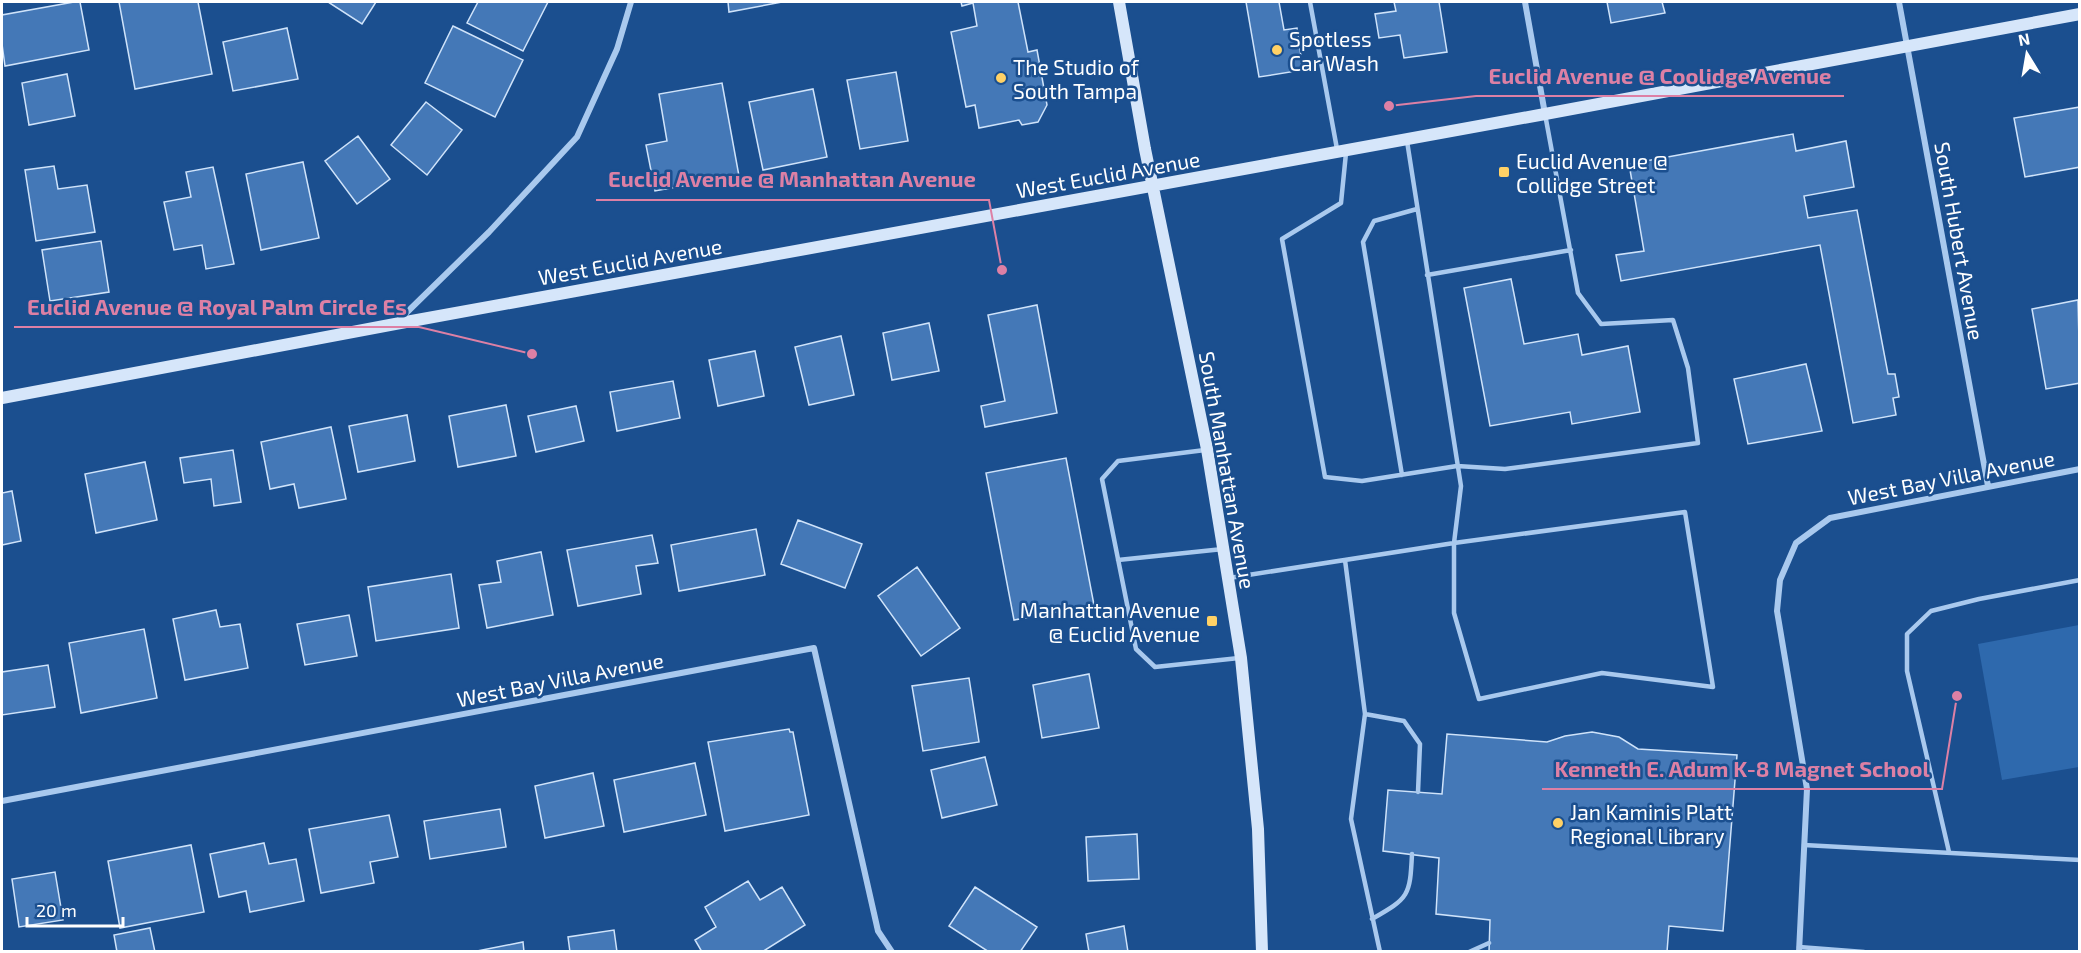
<svg xmlns="http://www.w3.org/2000/svg" width="2081" height="953" font-family="'Exo 2',sans-serif">
<style>
.green{fill:#2e69ad}
.building{fill:#4478b7;stroke:#cfe3fa;stroke-width:1.5}
.lines{fill:none;stroke-linecap:round;stroke-linejoin:round}
.lane{stroke:#a9c9ee;stroke-width:4.5}
.street{stroke:#a9c9ee;stroke-width:6}
.secondary{stroke:#d6e6fa;stroke-width:12}
.poi-dot{fill:#ffd166;stroke:#1b4f8f;stroke-width:2}
.labels{text-anchor:middle;dominant-baseline:central;stroke-width:5;stroke-linejoin:round;paint-order:stroke}
.poi-label{font-size:21px;fill:#fff;stroke:#1b4f8f;text-anchor:start}
.street-label{font-size:21px;fill:#fff;stroke:#1b4f8f}
.leader{fill:none;stroke:#dd80a5;stroke-width:2}
.callout-dot{fill:#dd80a5;stroke:#1b4f8f;stroke-width:2}
.callout-label{font-size:22px;text-anchor:middle;font-weight:bold;fill:#dd80a5;stroke:#1b4f8f;stroke-width:5;stroke-linejoin:round;paint-order:stroke}
</style>
<rect width="100%" height="100%" fill="#1b4f8f"/>
<path class="green" d="M 2079,625 L 2079,767 L 2002,780 L 1978,644 Z"/>
<path class="building" d="M 74,2 L 80,2 L 89,50 L 5,66 L 2,44 L 2,15 Z
M 119,2 L 198,2 L 212,74 L 135,89 Z
M 328,2 L 376,2 L 362,24 Z
M 478,2 L 548,2 L 523,51 L 467,23 Z
M 728,2 L 782,2 L 729,12 Z
M 961,2 L 1018,2 L 1028,52 L 1037,50 L 1047,105 L 1038,122 L 1022,125 L 1019,120 L 979,128 L 975,105 L 966,107 L 951,32 L 977,26 L 973,3 L 962,6 Z
M 1246,2 L 1279,2 L 1284,30 L 1297,28 L 1303,70 L 1259,77 Z
M 1394,2 L 1439,2 L 1447,52 L 1404,58 L 1400,35 L 1379,38 L 1375,14 L 1396,11 Z
M 1607,2 L 1662,2 L 1665,13 L 1611,23 Z
M 453,26 L 523,60 L 495,117 L 425,83 Z
M 287,28 L 298,79 L 233,91 L 223,42 Z
M 896,72 L 908,141 L 860,149 L 847,80 Z
M 67,74 L 75,116 L 29,125 L 22,83 Z
M 722,83 L 739,176 L 655,191 L 646,145 L 667,141 L 659,94 Z
M 813,89 L 827,157 L 763,170 L 749,102 Z
M 426,102 L 462,130 L 427,175 L 391,145 Z
M 2080,107 L 2080,167 L 2025,177 L 2014,118 Z
M 1793,134 L 1796,151 L 1846,141 L 1854,187 L 1804,196 L 1808,218 L 1857,210 L 1888,374 L 1895,374 L 1899,397 L 1893,398 L 1896,415 L 1853,423 L 1820,245 L 1621,281 L 1616,255 L 1644,251 L 1629,164 Z
M 358,136 L 390,179 L 357,204 L 325,161 Z
M 303,162 L 319,238 L 261,250 L 246,174 Z
M 54,166 L 58,189 L 87,185 L 95,232 L 36,241 L 25,170 Z
M 213,167 L 234,264 L 206,269 L 202,245 L 174,250 L 164,202 L 191,197 L 186,172 Z
M 101,241 L 109,292 L 50,301 L 42,250 Z
M 1511,279 L 1524,344 L 1578,334 L 1582,355 L 1628,346 L 1640,412 L 1572,424 L 1570,412 L 1490,426 L 1464,288 Z
M 2078,300 L 2080,383 L 2046,389 L 2032,309 Z
M 1037,305 L 1057,413 L 985,427 L 981,406 L 1005,401 L 988,315 Z
M 929,323 L 939,371 L 892,380 L 883,333 Z
M 841,336 L 854,395 L 809,405 L 795,347 Z
M 755,351 L 764,396 L 718,406 L 709,360 Z
M 1806,364 L 1822,431 L 1748,444 L 1734,379 Z
M 673,381 L 680,418 L 617,431 L 610,392 Z
M 506,405 L 516,456 L 458,467 L 449,416 Z
M 576,406 L 584,441 L 536,452 L 528,416 Z
M 407,415 L 415,461 L 358,472 L 349,426 Z
M 331,427 L 346,499 L 299,508 L 294,484 L 270,489 L 261,442 Z
M 233,450 L 241,502 L 214,506 L 211,479 L 184,483 L 180,458 Z
M 1066,458 L 1094,605 L 1014,620 L 986,473 Z
M 145,462 L 157,520 L 96,533 L 85,474 Z
M 12,491 L 21,541 L 2,545 L 2,493 Z
M 798,520 L 862,544 L 845,588 L 781,564 Z
M 756,529 L 765,575 L 679,591 L 671,545 Z
M 652,535 L 658,563 L 636,566 L 641,594 L 578,606 L 567,550 Z
M 541,552 L 553,615 L 487,628 L 479,585 L 501,582 L 497,561 Z
M 917,567 L 960,628 L 921,656 L 878,596 Z
M 451,574 L 459,628 L 376,641 L 368,587 Z
M 216,610 L 220,627 L 240,624 L 248,668 L 185,680 L 173,619 Z
M 349,615 L 357,656 L 305,665 L 297,624 Z
M 144,629 L 157,698 L 81,713 L 69,643 Z
M 48,665 L 55,707 L 2,715 L 2,672 Z
M 1089,674 L 1099,728 L 1042,738 L 1033,685 Z
M 969,678 L 979,742 L 923,751 L 912,686 Z
M 789,729 L 790,732 L 793,732 L 809,815 L 725,831 L 708,742 Z
M 1592,732 L 1619,737 L 1638,749 L 1737,755 L 1723,931 L 1669,926 L 1667,952 L 1489,952 L 1490,920 L 1436,914 L 1439,858 L 1383,851 L 1388,790 L 1442,794 L 1447,734 L 1547,742 L 1565,736 Z
M 985,757 L 997,805 L 942,818 L 931,770 Z
M 695,763 L 706,815 L 624,832 L 614,780 Z
M 593,773 L 604,826 L 545,838 L 535,786 Z
M 500,809 L 506,847 L 430,859 L 424,821 Z
M 389,815 L 398,857 L 370,862 L 374,883 L 321,893 L 309,829 Z
M 1137,834 L 1139,879 L 1088,881 L 1086,837 Z
M 264,843 L 269,864 L 296,859 L 304,901 L 250,912 L 246,891 L 219,897 L 210,854 Z
M 191,845 L 204,912 L 120,928 L 108,861 Z
M 55,872 L 63,920 L 19,927 L 12,879 Z
M 748,881 L 760,900 L 782,887 L 805,925 L 762,952 L 702,952 L 695,940 L 716,927 L 705,907 Z
M 975,887 L 1037,927 L 1020,952 L 989,952 L 949,926 Z
M 1124,926 L 1128,952 L 1089,952 L 1086,934 Z
M 150,928 L 155,952 L 117,952 L 114,935 Z
M 614,930 L 617,952 L 570,952 L 568,937 Z
M 523,942 L 524,952 L 472,952 Z"/>
<g class="lines">
<path class="lane" d="M 1310,2 L 1337,149
M 1346,153 L 1341,203 L 1282,239 L 1325,477 L 1362,481 L 1457,466 L 1505,469 L 1698,443 L 1688,368 L 1673,320 L 1601,324 L 1578,293 L 1545,114
M 1427,275 L 1571,250
M 1205,450 L 1118,461 L 1102,479 L 1136,649 L 1155,667 L 1239,658
M 1402,475 L 1363,242 L 1374,221 L 1417,209
M 1118,560 L 1223,549
M 1345,560 L 1365,714 L 1351,819 L 1380,952
M 1229,578 L 1454,543 L 1685,512 L 1713,687 L 1602,673 L 1479,699 L 1454,613 L 1454,543 L 1461,486 L 1407,141
M 1365,714 L 1404,721 L 1420,744 L 1418,792
M 1804,845 L 2080,860
M 1949,852 L 1907,671 L 1907,634 L 1931,611 L 1979,599 L 2080,580
M 1372,919 C 1409,898 1410,896 1412,854
M 1799,947 L 1864,952
M 1469,952 L 1489,943"/>
<path class="street" d="M 1525,2 L 1545,114
M 1899,2 L 1988,486
M 397,322 L 489,232 L 577,137 L 617,49 L 631,2
M 2,801 L 814,648 L 878,931 L 892,952
M 1799,952 L 1807,789 L 1777,611 L 1780,580 L 1796,543 L 1830,518 L 2080,469"/>
<path class="secondary" d="M 1119,2 L 1145,149 L 1207,449 L 1241,658 L 1258,829 L 1262,952
M 2,398 L 395,324 L 1545,114 L 2080,14"/>
</g>
<g class="poi-dot">
<circle cx="1277" cy="50" r="6"/>
<circle cx="1001" cy="78" r="6"/>
<rect x="1498" y="166" width="12" height="12" rx="3"/>
<rect x="1206" y="615" width="12" height="12" rx="3"/>
<circle cx="1558" cy="823" r="6"/>
</g>
<g class="labels">
<g class="poi-label">
<text x="1289" y="38">Spotless<tspan x="1289" dy="24">Car Wash</tspan></text>
<text x="1013" y="66">The Studio of<tspan x="1013" dy="24">South Tampa</tspan></text>
<text x="1516" y="160">Euclid Avenue @<tspan x="1516" dy="24">Collidge Street</tspan></text>
<text x="1200" y="609" text-anchor="end">Manhattan Avenue<tspan x="1200" dy="24">@ Euclid Avenue</tspan></text>
<text x="1570" y="811">Jan Kaminis Platt<tspan x="1570" dy="24">Regional Library</tspan></text>
</g>
<g class="street-label">
<text transform="translate(1108 174) rotate(-10)">West Euclid Avenue</text>
<text transform="translate(1960 241) rotate(80)">South Hubert Avenue</text>
<text transform="translate(630 261) rotate(-10)">West Euclid Avenue</text>
<text transform="translate(1228 470) rotate(80)">South Manhattan Avenue</text>
<text transform="translate(1951 477) rotate(-11)">West Bay Villa Avenue</text>
<text transform="translate(560 679) rotate(-11)">West Bay Villa Avenue</text>
</g>
</g>
<path class="leader" d="M1389 106L1476 96H1844M1002 270L989 200H596M532 354L419 327H14M1957 696L1942 789H1542"/>
<g class="callout-dot">
<circle cx="1389" cy="106" r="6"/>
<circle cx="1002" cy="270" r="6"/>
<circle cx="532" cy="354" r="6"/>
<circle cx="1957" cy="696" r="6"/>
</g>
<g class="callout-label">
<text x="1660" y="84">Euclid Avenue @ Coolidge Avenue</text>
<text x="792" y="187">Euclid Avenue @ Manhattan Avenue</text>
<text x="217" y="315">Euclid Avenue @ Royal Palm Circle Es</text>
<text x="1742" y="777">Kenneth E. Adum K-8 Magnet School</text>
</g>
<rect width="2081" height="953" fill="none" stroke="#ffffff" stroke-width="6"/>
<g transform="translate(2027 54) rotate(349)" stroke="#1b4f8f" stroke-width="4.5" paint-order="stroke">
<path d="M0-4.5L10 22L0 15L-10 22Z" fill="#ffffff"/>
<text y="-9" font-size="16" font-weight="bold" text-anchor="middle" fill="#ffffff">N</text>
</g>
<path d="M27 917v9h96v-9" fill="none" stroke="#ffffff" stroke-width="3"/>
<text x="36" y="917" font-size="18" fill="#ffffff" stroke="#1b4f8f" stroke-width="4.5" paint-order="stroke">20 m</text>
</svg>
